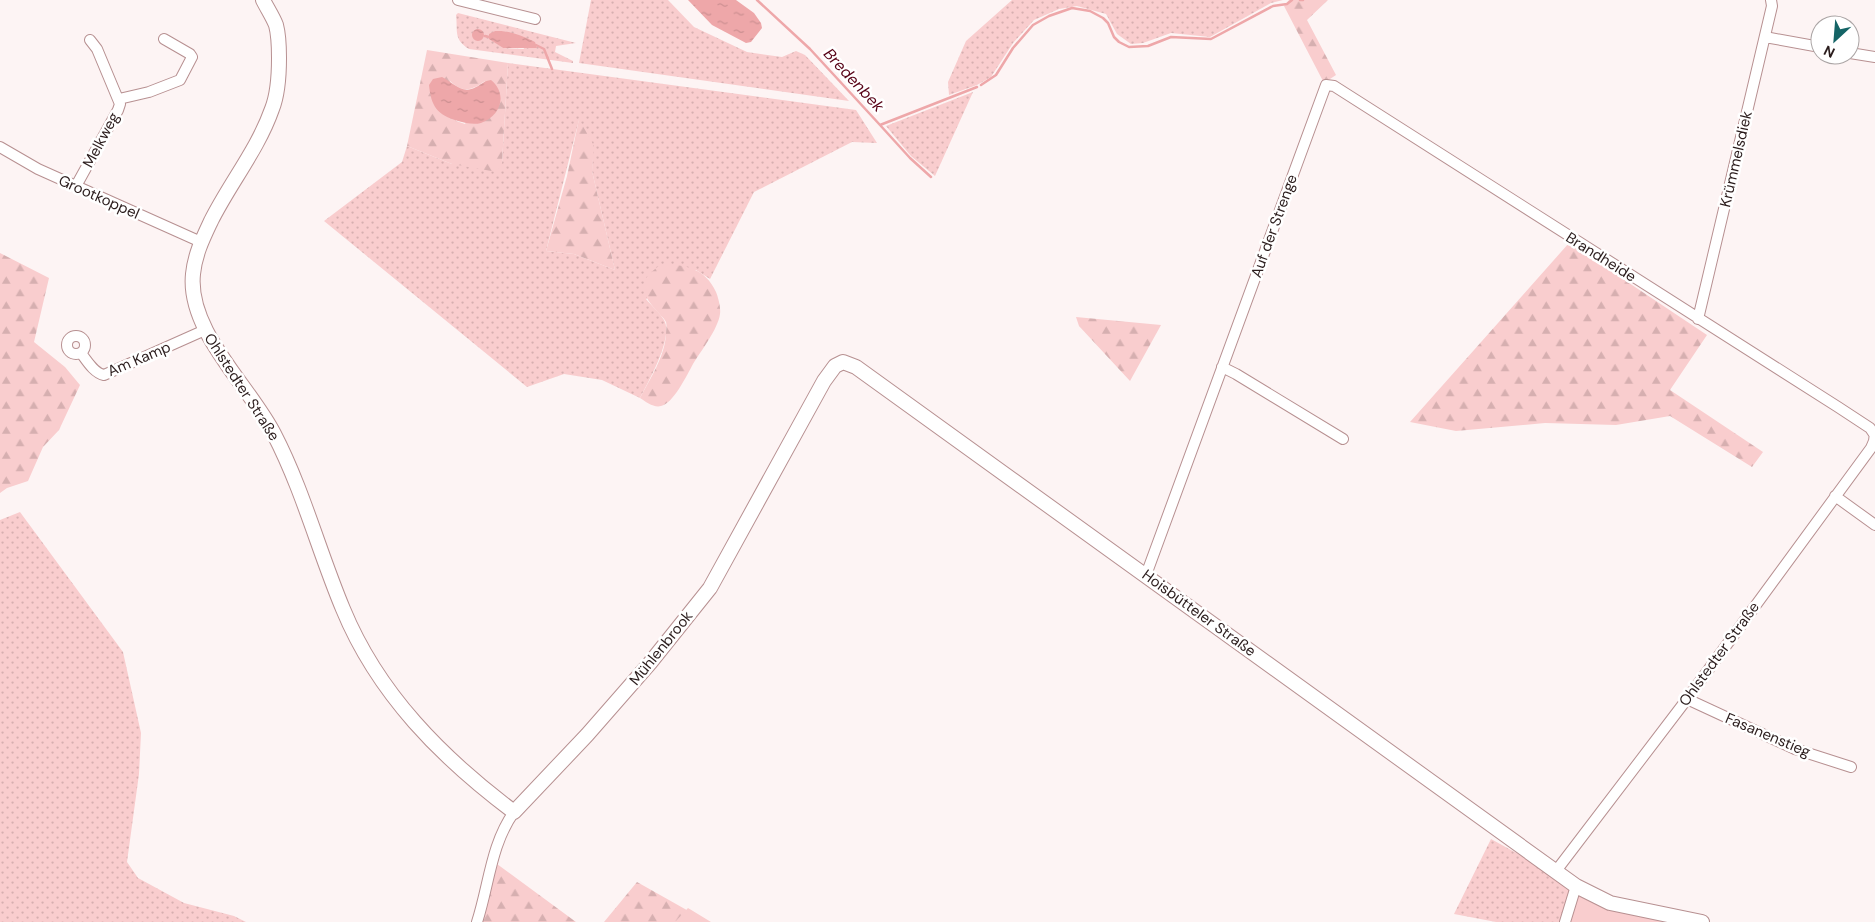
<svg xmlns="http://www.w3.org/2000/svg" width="1875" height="922" font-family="'DM Sans',sans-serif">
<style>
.grass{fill:url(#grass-dots);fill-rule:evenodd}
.forest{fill:url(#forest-firs);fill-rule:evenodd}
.park{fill:#f9cdce}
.water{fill:url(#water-ripples)}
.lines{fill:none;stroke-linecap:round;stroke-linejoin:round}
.stream{stroke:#eea7a9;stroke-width:2.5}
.street-casing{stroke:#b79091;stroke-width:12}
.secondary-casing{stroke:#b79091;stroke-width:16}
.street{stroke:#fff;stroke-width:10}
.secondary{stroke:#fff;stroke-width:14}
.labels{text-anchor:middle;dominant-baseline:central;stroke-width:5;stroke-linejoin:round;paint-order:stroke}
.street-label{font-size:15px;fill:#2a1c1c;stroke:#fff}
.water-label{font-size:16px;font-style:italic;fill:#570216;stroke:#fff}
</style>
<defs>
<pattern id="grass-dots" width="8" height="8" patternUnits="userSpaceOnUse" patternTransform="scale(1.25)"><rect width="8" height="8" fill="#f9cdce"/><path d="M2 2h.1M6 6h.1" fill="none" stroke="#d6afb0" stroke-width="1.8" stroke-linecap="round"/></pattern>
<pattern id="forest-firs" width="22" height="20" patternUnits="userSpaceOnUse" patternTransform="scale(1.25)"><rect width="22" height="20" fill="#f9cdce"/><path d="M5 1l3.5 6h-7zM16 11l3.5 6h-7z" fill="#d6afb0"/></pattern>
<pattern id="water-ripples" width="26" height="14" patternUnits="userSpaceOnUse" patternTransform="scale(1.25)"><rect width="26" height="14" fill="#eea7a9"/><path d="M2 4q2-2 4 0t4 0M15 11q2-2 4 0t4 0" fill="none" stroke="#cc8f91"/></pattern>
</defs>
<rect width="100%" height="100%" fill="#fdf4f4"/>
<path class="grass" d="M 591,0 L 668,0 L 694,27 L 747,52 L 782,57 L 796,51 L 805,55 L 849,101 L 579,63 Z
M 1012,0 L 1283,0 L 1271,3 L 1210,37 L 1171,33 L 1143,43 L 1131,44 L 1117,34 L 1106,14 L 1077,6 L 1059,9 L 1034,20 L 1013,43 L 991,77 L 977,85 L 949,95 L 948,82 L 966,41 Z
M 458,13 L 576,43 L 556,46 L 555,52 L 573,61 L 573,63 L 469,49 C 453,39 458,31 456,15 ZM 495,31 L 503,31 L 517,34 L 524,49 L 503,48 L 490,39 Z
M 508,63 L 856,110 L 877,143 L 852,142 L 754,192 L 710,279 L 696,270 L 646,299 C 652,306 660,313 664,320 C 674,337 648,382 640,398 L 602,380 L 564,374 L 527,387 L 324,221 L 402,162 L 407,146 L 452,164 L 502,163 ZM 579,120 L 593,146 L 592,171 L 615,270 L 574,254 L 546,251 Z
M 973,92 L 935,176 L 911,156 L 886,126 Z
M 20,512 L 123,652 L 141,733 L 139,774 L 127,862 L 138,878 L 184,903 L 234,916 L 246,922 L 0,922 L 0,520 Z
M 1491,839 L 1576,886 L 1565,922 L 1496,922 L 1454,914 Z"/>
<path class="forest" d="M 1289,0 L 1328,0 L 1307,20 L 1336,75 L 1324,83 L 1284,6 Z
M 427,50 L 508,63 L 502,163 L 497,172 L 452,164 L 407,146 ZM 450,81 C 463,93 471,91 485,81 L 465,124 L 456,121 Z
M 579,119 L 594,146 L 592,171 L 615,270 L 574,254 L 546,251 L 567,176 Z
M 1569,243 L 1707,335 L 1670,390 L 1763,452 L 1752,467 L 1670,416 L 1616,425 L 1545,423 L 1456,431 L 1410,422 Z
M 0,253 L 49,278 L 34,342 L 65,367 L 80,385 L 59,430 L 43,447 L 28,481 L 7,488 L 0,493 Z
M 662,264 C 686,265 705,268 716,292 C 718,297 721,307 720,314 C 718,329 701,351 693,364 C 687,375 673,404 661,406 C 654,408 646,402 640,398 C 650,379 665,356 666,334 C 666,331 667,325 666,322 C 664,318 658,313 656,310 C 638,290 639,279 662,264 Z
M 1076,317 L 1161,325 L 1130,381 L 1079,326 Z
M 497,864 L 576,922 L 482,922 Z
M 637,882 L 708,922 L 604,922 Z"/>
<path class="park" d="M 1576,886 L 1676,922 L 1565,922 Z
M 688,908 L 711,922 L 675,922 Z"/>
<path class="water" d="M 688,0 L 736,0 L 754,13 L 761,23 L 762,28 L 751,42 L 746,43 L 712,25 Z
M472 35a6 6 0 1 1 12 0a6 6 0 1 1-12 0Z
M 495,31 C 510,30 522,36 535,42 L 537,48 L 503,48 L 489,39 L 489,34 Z
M 442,77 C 454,83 462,95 476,87 C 482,84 484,81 491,80 C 508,94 501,116 481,123 C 474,125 465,123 458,121 C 437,115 431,106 429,85 L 433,79 Z"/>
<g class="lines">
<path class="stream" d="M 757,0 L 810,49 L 880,125 L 977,87
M 1300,0 L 1303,0
M 485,36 L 489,37
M 536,45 L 544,49 L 552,69
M 981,85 L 996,75 L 1013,48 L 1033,25 L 1049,16 L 1072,8 L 1090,11 L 1103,18 L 1108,23 L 1114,37 L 1119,42 L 1129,47 L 1148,46 L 1171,37 L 1211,39 L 1273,6 L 1287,4 L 1292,0
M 880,125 L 910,158 L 931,177"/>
<defs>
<path id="street" d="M 458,0 L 535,19
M 1765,37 L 1820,47
M 1850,53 L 1875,57
M 119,99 L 149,92 L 180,80 L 192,57 L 190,54 L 164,39
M 0,147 L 38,169 L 201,242
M 76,186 L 118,110 L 120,104 L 97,49 L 90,40
M 1698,319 L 1772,6 L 1771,0
M67 345a9 9 0 1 1 18 0a9 9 0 1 1-18 0Z
M 81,353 C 87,361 94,373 104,375 L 205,330
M 1222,367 L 1236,374 L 1343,439
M 1835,496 L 1875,525
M 1146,575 L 1326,85 L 1334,86 L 1838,407 L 1870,428 L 1874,434
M 1687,699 L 1795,749 L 1851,767
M 1556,871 L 1687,699 L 1871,448 L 1874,441 L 1875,433
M 477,922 C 489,885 491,844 514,812
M 1565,922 L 1576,886"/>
<path id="secondary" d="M 263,0 C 267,8 273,17 276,25 C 279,36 279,47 279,58 C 279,74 278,94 272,109 C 258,149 230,183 211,221 C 203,238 195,254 193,274 C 187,331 249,385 274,434 C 303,490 319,552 343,609 C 378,694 442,758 514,812 L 587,735 L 650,663 L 710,588 L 824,381 L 835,366 L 843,362 L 856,367 L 1576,886 L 1610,903 L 1702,922"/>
</defs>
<use href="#street" class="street-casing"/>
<use href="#secondary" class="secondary-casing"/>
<use href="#street" class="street"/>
<use href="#secondary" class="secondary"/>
</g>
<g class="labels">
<g class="street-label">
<text transform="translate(101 140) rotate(-62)">Melkweg</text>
<text transform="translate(1736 159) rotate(-77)">Krümmelsdiek</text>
<text transform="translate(99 197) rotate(24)">Grootkoppel</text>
<text transform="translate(1274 226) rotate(-70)">Auf der Strenge</text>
<text transform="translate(1601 257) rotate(32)">Brandheide</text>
<text transform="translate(139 359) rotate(-23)">Am Kamp</text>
<text transform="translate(242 387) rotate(57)">Ohlstedter Straße</text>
<text transform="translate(1199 613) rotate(36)">Hoisbütteler Straße</text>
<text transform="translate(661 648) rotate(-51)">Mühlenbrook</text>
<text transform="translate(1719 654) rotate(-54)">Ohlstedter Straße</text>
<text transform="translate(1768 735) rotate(23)">Fasanenstieg</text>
</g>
<g class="water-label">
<text transform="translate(854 80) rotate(47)">Bredenbek</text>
</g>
</g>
<g transform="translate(1835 40) rotate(206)"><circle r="24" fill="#ffffff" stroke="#aaa4a4"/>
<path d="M0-4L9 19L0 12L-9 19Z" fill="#146466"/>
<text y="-8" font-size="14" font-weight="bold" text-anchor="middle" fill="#2a1c1c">N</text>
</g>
</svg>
